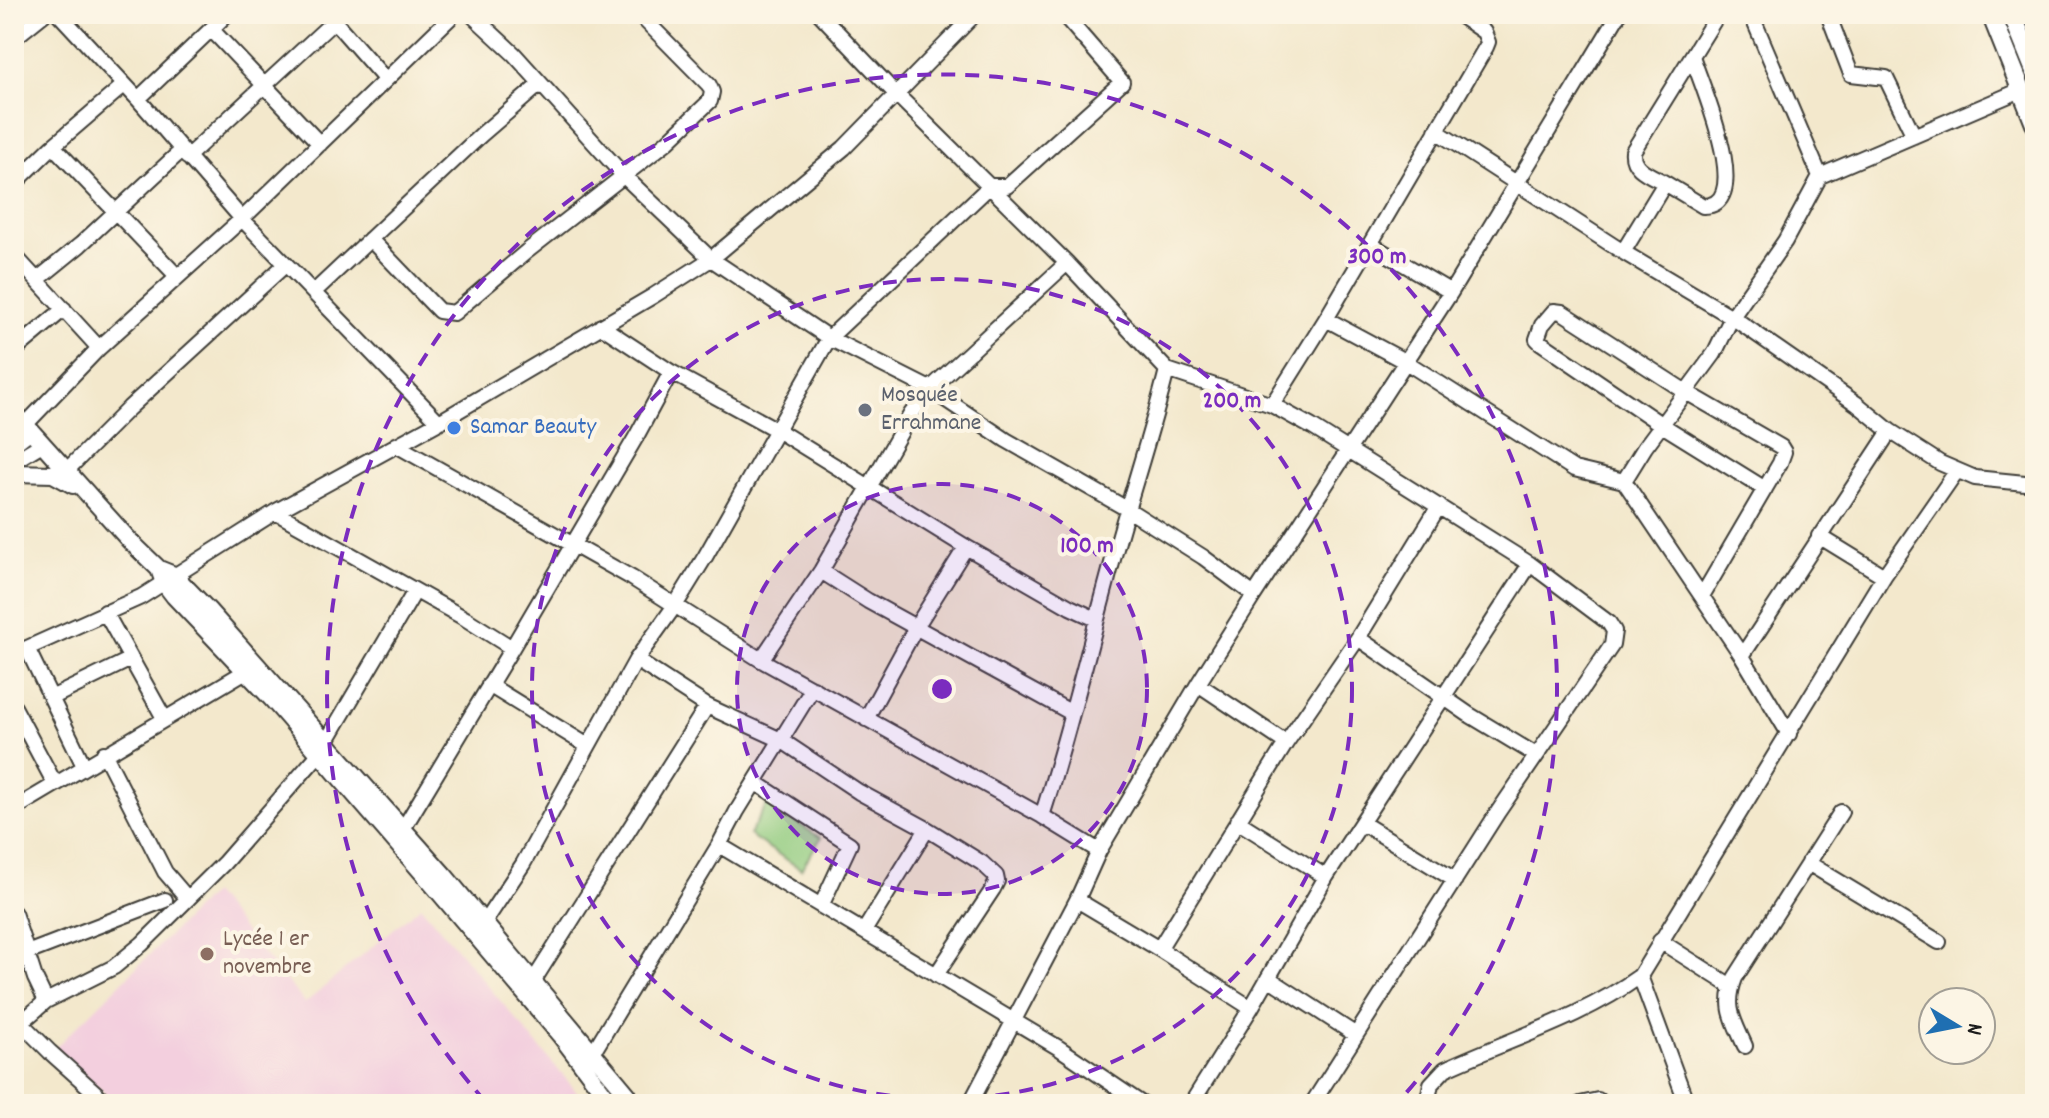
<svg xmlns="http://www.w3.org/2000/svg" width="2049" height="1118" font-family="Dekko,sans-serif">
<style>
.built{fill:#f3cfde}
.grass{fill:#91cb7f;stroke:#56744e;stroke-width:2}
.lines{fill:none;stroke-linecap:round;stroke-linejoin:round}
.minor-casing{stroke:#3c3b36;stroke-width:18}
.tertiary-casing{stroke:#3c3b36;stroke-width:20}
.secondary-casing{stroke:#3c3b36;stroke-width:22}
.minor{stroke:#fff;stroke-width:14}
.tertiary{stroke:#fff;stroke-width:16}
.secondary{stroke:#fff;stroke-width:18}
.ring{fill:none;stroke:#7b2cbf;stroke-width:4;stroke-dasharray:14 10}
.worship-dot{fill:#6b7280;stroke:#fcf5e5;stroke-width:3}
.shop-dot{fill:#3f7fe0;stroke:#fcf5e5;stroke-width:3}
.education-dot{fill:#8d6e63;stroke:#fcf5e5;stroke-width:3}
.labels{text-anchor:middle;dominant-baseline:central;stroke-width:8;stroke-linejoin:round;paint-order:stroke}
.worship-label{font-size:24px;fill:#5b616d;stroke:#fcf5e5;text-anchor:start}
.shop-label{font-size:24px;fill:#366cbe;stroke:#fcf5e5;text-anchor:start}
.education-label{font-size:24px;fill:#785e54;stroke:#fcf5e5;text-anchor:start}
.centre{fill:#7b2cbf;stroke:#fcf5e5;stroke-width:4}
.ring-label{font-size:24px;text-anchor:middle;font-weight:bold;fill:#7b2cbf;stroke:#fcf5e5;stroke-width:8;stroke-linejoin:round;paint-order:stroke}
</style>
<rect width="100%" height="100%" fill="#fcf5e5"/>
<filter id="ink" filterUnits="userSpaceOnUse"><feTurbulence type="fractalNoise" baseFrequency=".0125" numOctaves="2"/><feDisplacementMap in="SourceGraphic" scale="16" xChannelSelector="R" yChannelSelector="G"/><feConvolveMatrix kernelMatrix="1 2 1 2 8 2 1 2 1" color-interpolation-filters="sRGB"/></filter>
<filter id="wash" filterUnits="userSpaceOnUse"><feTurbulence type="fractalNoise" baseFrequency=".006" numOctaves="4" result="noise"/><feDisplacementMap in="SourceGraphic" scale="32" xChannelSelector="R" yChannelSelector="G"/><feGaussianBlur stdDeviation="1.8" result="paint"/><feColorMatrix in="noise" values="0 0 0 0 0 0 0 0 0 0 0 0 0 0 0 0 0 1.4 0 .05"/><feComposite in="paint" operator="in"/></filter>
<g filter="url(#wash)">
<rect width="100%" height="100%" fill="#f3e8cc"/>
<path class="built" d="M 212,893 L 305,1003 L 421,906 L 587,1104 L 118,1104 L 53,1050 Z"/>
<path class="grass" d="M 767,804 L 821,838 L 801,869 L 749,835 Z"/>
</g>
<g filter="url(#ink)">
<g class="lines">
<defs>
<path id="minor" d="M 59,14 L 138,99 L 242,219 L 439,422
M 328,14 L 385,79
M 820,14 L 895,93 L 1067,263 L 1167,370 C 1151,435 1129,499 1112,563 C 1089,647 1069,733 1042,816
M 1751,14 L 1820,176 L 1785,241 L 1732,317 L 1714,354 L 1645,447 L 1624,481 L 1742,656 L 1789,734
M 1828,14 L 1851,74 L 1886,78 L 1914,136
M 211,29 L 320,144
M 14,38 L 44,14
M 138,99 L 227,14
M 1436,131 L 1623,252 L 1732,317 L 1857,404 L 1890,431 L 1940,463 L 1975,478 L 2035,484
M 53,146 L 177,276
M 187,157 L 334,21
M 1820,176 L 2021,90
M 1665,183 L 1703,206 C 1756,207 1700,82 1692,56
M 14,184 L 53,146 L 124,85
M 370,239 L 439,311 L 454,313 L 526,252 L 667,142 L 710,101 L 712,92 L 709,85 L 639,14
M 1370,244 L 1451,292
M 1623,252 L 1665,183 C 1651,175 1631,169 1633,151 L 1718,14
M 14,255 L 99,348
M 37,280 L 80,245 L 181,151
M 315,291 L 481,135 L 539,85
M 1326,319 L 1406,362 L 1574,469 L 1624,481
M 601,326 L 671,372 L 777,430 L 966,547
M 14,351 L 64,309
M 1167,370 L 1272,405 L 1312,427 L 1530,564 L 1609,623 L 1614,631 L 1612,645 L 1498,812 L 1312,1104
M 1272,405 L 1326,319 L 1486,47 L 1488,42 L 1484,32 L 1458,14
M 25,425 L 99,348 L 242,219 L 454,14
M 14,444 L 31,431
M 396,445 L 632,578 L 761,660 L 1042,816 L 1099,851
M 14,461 L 42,444
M 66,471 L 129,408 L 286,264
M 1439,506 L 1358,638 L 1468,714 L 1536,755
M 275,512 L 466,619 L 512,648 L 403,829
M 1819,536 L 1884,576
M 821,571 L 868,601 L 1070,712
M 1254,595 L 1451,292 L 1619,14
M 1702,596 L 1780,463 L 1784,452 L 1781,447 L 1686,392 L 1562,312 L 1554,311 L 1542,325 L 1537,339 L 1540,342 L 1662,425 L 1765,489
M 105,612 L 164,718
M 27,648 L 84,766
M 512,648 L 636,437 L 671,372
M 14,654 L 141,597 L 275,512 L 439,422 L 653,296 L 711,259 L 624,176 L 514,54 L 471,14
M 1742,656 L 1890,431
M 636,660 L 707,706 L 781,740 L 859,792 L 927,829 L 982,863 L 996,876 L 997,881 L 993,889 L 936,975
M 761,660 L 821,571 L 911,414 L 930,389 L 1067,263
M 1198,684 L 1286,743
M 489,685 L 588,746
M 813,688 L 737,811 L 719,845 L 1059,1048 L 1142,1104
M 51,698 L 131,659
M 14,707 L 55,784
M 866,719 L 916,627 L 966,547 L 1070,607 L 1096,619
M 104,753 L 165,872 L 188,899
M 755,782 L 850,844 L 821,906
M 14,809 L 246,671
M 1237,821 L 1326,877
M 1362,823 L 1455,880
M 1808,863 L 1939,942
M 1077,900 L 1159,949
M 14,913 L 35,978 L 46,1001
M 480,929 L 523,864 L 636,660 L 676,604 L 705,557 L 829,338 L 990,186 L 1007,186 L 1122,82 L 1063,14
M 864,931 L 927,829
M 1660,941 L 1731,986
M 27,953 L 165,900
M 1640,976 L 1687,1104
M 1268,978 L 1356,1035
M 534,980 L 707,706
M 1251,1008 L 1159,949 L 1286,743 L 1358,638
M 20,1022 L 50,1052 L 108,1104
M 14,1029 L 46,1001 L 114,967 L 142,944 L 224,863 L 319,754 L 415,591
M 1745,1046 C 1733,1019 1724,1007 1735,978 L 1841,812
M 592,1054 L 719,845
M 970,1104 L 1077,900 L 1099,851 L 1198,684 L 1254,595 L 1203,557 L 1127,509 L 1006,440 L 930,389 L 829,338 L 711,259 L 844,148 L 975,14
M 1191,1104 L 1251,1008 L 1326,877 L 1530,564
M 1427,1104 L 1431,1084 L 1445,1069 C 1510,1039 1582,1018 1640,976 L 1884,576 L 1956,472
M 1580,1104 L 1598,1100 L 1602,1104"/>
<path id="tertiary" d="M 14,412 L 130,541 L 159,569 L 174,575 L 208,610 L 444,875 L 628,1095
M 14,473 L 53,474 L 73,485
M 159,569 L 164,583 L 174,596 L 271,698 L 433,885 L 560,1035 L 612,1104"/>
<path id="secondary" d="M 1991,14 L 2035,124
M 2012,14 L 2035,71"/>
</defs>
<use href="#minor" class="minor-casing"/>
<use href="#tertiary" class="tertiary-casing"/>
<use href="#secondary" class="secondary-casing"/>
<use href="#minor" class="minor"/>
<use href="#tertiary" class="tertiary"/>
<use href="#secondary" class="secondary"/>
</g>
</g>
<circle cx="942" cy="689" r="205" fill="#7b2cbf" fill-opacity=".12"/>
<g class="ring">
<circle cx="942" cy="689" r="205"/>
<circle cx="942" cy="689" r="410"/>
<path d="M485 1101A615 615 0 1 1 1399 1101"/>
</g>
<circle class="worship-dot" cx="865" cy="410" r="8"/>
<circle class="shop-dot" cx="454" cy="428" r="8"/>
<circle class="education-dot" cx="207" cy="954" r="8"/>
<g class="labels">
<g class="worship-label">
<text x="881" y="396">Mosquée<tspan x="881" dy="28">Errahmane</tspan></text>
</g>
<g class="shop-label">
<text x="470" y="428">Samar Beauty</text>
</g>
<g class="education-label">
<text x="223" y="940">Lycée 1 er<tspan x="223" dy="28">novembre</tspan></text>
</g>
</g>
<circle cx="942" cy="689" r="12" class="centre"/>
<g class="ring-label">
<text x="1377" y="263">300 m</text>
<text x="1232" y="407">200 m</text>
<text x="1087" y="552">100 m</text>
</g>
<rect width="2049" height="1118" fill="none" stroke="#fcf5e5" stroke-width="48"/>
<g transform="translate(1957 1026) rotate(100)"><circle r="38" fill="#fcf5e5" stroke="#a29e95" stroke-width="2"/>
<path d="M0-6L14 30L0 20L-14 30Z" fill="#1f6fb2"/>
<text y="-12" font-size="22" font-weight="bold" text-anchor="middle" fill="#1c1c1c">N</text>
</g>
</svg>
